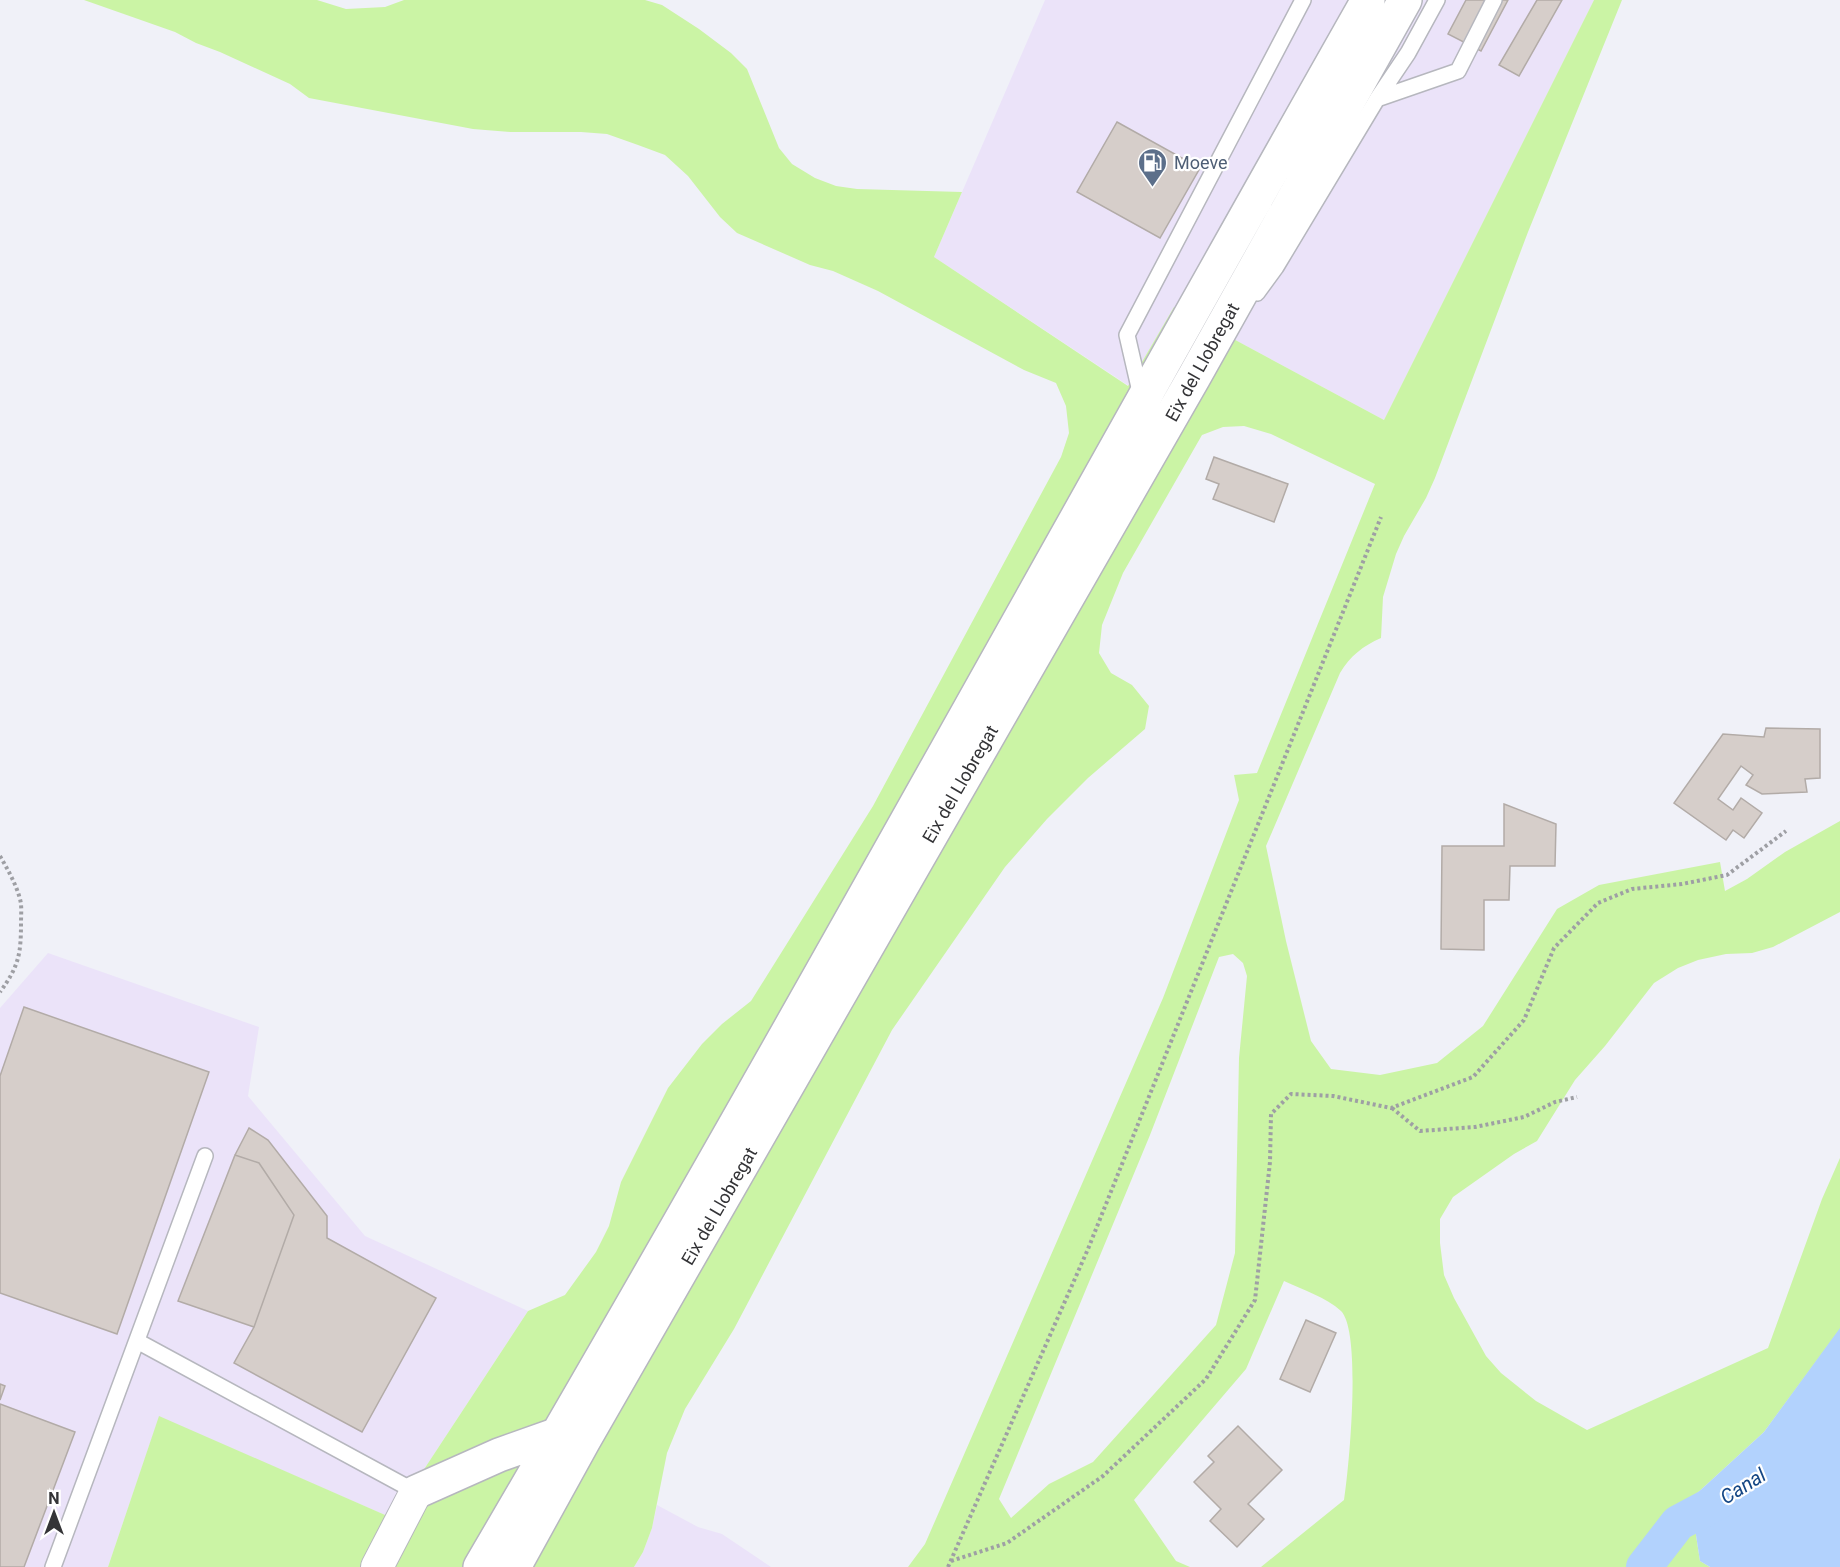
<svg xmlns="http://www.w3.org/2000/svg" width="1840" height="1567" font-family="Roboto,sans-serif">
<style>
.industrial{fill:#ebe3f9}
.green{fill:#cbf4a5;fill-rule:evenodd}
.water{fill:#b2d2fd}
.lines{fill:none;stroke-linecap:round;stroke-linejoin:round}
.canal{stroke:#b2d2fd;stroke-width:36}
.building{fill:#d6ceca;stroke:#b2aba7;stroke-width:1.5}
.lane-casing{stroke:#b6b7be;stroke-width:18}
.street-casing{stroke:#b6b7be;stroke-width:34}
.highway-casing{stroke:#b6b7be;stroke-width:36}
.path{stroke:#9e9fa4;stroke-width:4;stroke-dasharray:3 3;stroke-linecap:butt}
.lane{stroke:#fff;stroke-width:15}
.street{stroke:#fff;stroke-width:32}
.highway{stroke:#fff;stroke-width:33}
.labels{text-anchor:middle;dominant-baseline:central;stroke-width:4.5;stroke-linejoin:round;paint-order:stroke}
.service-label{font-size:18px;fill:#4e5e75;stroke:#fff;text-anchor:start}
.street-label{font-size:18px;fill:#343437;stroke:#fff}
.water-label{font-size:20px;font-style:italic;fill:#144684;stroke:#fff}
</style>
<rect width="100%" height="100%" fill="#f0f1f8"/>
<path class="industrial" d="M 1045,0 L 1594,0 L 1384,420 L 1174,307 L 1129,386 L 934,257 Z
M 48,953 L 259,1027 L 248,1096 L 365,1236 L 528,1311 L 392,1518 L 159,1417 L 108,1567 L 0,1567 L 0,1008 Z
M 657,1505 L 698,1527 L 722,1534 L 771,1567 L 634,1567 L 643,1552 L 652,1528 Z"/>
<path class="green" d="M 84,0 L 317,0 L 346,9 L 385,7 L 404,0 L 645,0 L 662,5 L 699,29 L 731,53 L 747,69 L 779,148 L 792,164 L 815,178 L 836,186 L 857,189 L 962,192 L 934,257 L 1128,386 L 1174,307 L 1384,420 L 1594,0 L 1622,0 L 1528,232 L 1435,478 L 1426,498 L 1404,536 L 1396,554 L 1383,597 L 1381,638 C 1363,646 1350,656 1340,673 L 1266,846 L 1286,941 L 1311,1041 L 1331,1069 L 1380,1075 L 1437,1063 L 1483,1026 L 1557,909 L 1599,885 L 1720,862 L 1725,891 L 1747,879 L 1785,852 L 1840,821 L 1840,912 L 1773,947 L 1752,953 L 1726,954 L 1698,960 L 1678,968 L 1654,983 L 1605,1046 L 1575,1080 L 1537,1141 L 1514,1154 L 1453,1197 L 1440,1219 L 1440,1243 L 1444,1275 L 1454,1298 L 1486,1356 L 1501,1373 L 1536,1401 L 1587,1430 L 1768,1348 L 1822,1199 L 1840,1158 L 1840,1329 L 1764,1432 L 1693,1497 L 1658,1523 L 1694,1522 L 1700,1561 L 1710,1567 L 1261,1567 L 1344,1500 C 1349,1469 1362,1332 1341,1311 C 1326,1297 1303,1290 1284,1281 L 1246,1369 L 1134,1500 L 1176,1561 L 1190,1567 L 908,1567 L 925,1544 L 1163,998 L 1239,800 L 1234,775 L 1257,773 L 1375,484 L 1271,434 L 1244,426 L 1223,427 L 1202,435 L 1123,573 L 1102,625 L 1099,653 L 1111,673 L 1132,685 L 1149,706 L 1145,729 L 1088,778 L 1047,819 L 1005,867 L 892,1030 L 734,1329 L 685,1409 L 667,1453 L 652,1528 L 643,1552 L 634,1567 L 108,1567 L 159,1416 L 392,1518 L 528,1311 L 565,1295 L 596,1252 L 609,1226 L 621,1182 L 668,1088 L 702,1044 L 722,1024 L 751,1001 L 873,806 L 1061,457 L 1069,433 L 1066,406 L 1056,383 L 1024,370 L 878,291 L 833,271 L 810,265 L 737,233 L 720,217 L 688,176 L 665,155 L 638,145 L 607,134 L 581,132 L 510,132 L 473,129 L 309,98 L 290,84 L 220,52 L 196,43 L 175,32 ZM 1233,954 L 1243,963 L 1247,976 L 1239,1058 L 1235,1253 L 1216,1325 L 1093,1462 L 1049,1484 L 1011,1518 L 999,1499 L 1150,1135 L 1219,957 Z"/>
<path class="water" d="M 1840,1328 L 1840,1567 L 1710,1567 L 1700,1561 L 1694,1522 L 1657,1524 L 1693,1497 L 1764,1432 Z"/>
<g class="lines">
<path class="canal" d="M 1644,1567 L 1678,1523 L 1721,1500"/>
</g>
<path class="building" d="M 1466,0 L 1508,0 L 1481,51 L 1448,34 Z
M 1537,0 L 1562,0 L 1519,76 L 1499,65 Z
M 1117,122 L 1200,168 L 1160,238 L 1077,192 Z
M 1214,457 L 1288,484 L 1274,522 L 1213,499 L 1219,484 L 1206,479 Z
M 1766,728 L 1820,729 L 1820,778 L 1805,779 L 1807,792 L 1762,794 L 1746,785 L 1753,775 L 1741,766 L 1718,799 L 1733,810 L 1741,798 L 1762,813 L 1744,838 L 1733,830 L 1726,840 L 1674,803 L 1723,734 L 1764,737 Z
M 1504,804 L 1556,824 L 1555,866 L 1510,866 L 1509,900 L 1484,900 L 1484,950 L 1441,949 L 1442,846 L 1504,846 Z
M 24,1007 L 209,1072 L 117,1334 L 0,1293 L 0,1076 Z
M 249,1128 L 268,1140 L 327,1216 L 327,1238 L 436,1298 L 362,1432 L 234,1363 L 254,1327 L 294,1215 L 259,1163 L 235,1155 Z
M 235,1155 L 259,1163 L 294,1215 L 254,1327 L 178,1301 Z
M 1306,1320 L 1336,1333 L 1310,1392 L 1280,1379 Z
M 0,1384 L 5,1386 L 0,1400 Z
M 0,1404 L 75,1432 L 24,1567 L 0,1567 Z
M 1238,1426 L 1282,1470 L 1248,1504 L 1264,1519 L 1237,1547 L 1210,1521 L 1221,1509 L 1194,1482 L 1214,1462 L 1208,1456 Z"/>
<g class="lines">
<defs>
<path id="lane" d="M 1377,99 L 1458,71 L 1494,0
M 1257,293 L 1276,267 L 1377,99 L 1408,53 L 1437,0
M 1141,396 L 1127,335 L 1303,0
M 137,1341 L 416,1492
M 53,1567 L 205,1156"/>
<path id="street" d="M 377,1567 L 416,1492"/>
<path id="highway" d="M 416,1492 L 499,1455 L 558,1434
M 480,1567 C 784,1049 1072,522 1368,0
M 514,1567 L 584,1440 L 1194,377 L 1405,0"/>
</defs>
<use href="#lane" class="lane-casing"/>
<use href="#street" class="street-casing"/>
<use href="#highway" class="highway-casing"/>
<path class="path" d="M 0,856 C 8,870 16,884 20,899 C 22,906 21,915 21,922 C 21,954 19,966 0,992
M 1392,1108 L 1420,1131 L 1475,1127 L 1524,1117 L 1555,1102 L 1577,1097
M 951,1561 L 1007,1543 L 1103,1476 L 1206,1379 L 1255,1300 L 1270,1162 L 1271,1114 L 1291,1094 L 1333,1096 L 1391,1108 L 1473,1077 L 1524,1020 L 1554,948 L 1598,903 L 1632,889 L 1682,884 L 1727,875 L 1786,831
M 948,1567 L 1088,1249 L 1381,517"/>
<use href="#lane" class="lane"/>
<use href="#street" class="street"/>
<use href="#highway" class="highway"/>
</g>
<defs>
<symbol id="fuel-pin" viewBox="-11 -11 22 30"><path d="M0 17L-7.5 6A9.5 9.5 0 1 1 7.5 6Z" fill="#5c6f8a" stroke="#fff"/><path d="M-5.5-6h7V0h2V4h1.3V-2.5L3-4.5l.8-.8L6-3V5H2.5V1h-1V6h-7ZM-4.2-4.7v3.2H.2V-4.7Z" fill="#fff"/></symbol>
</defs>
<g fill-rule="evenodd">
<use href="#fuel-pin" x="1136" y="146" width="33" height="45"/>
</g>
<g class="labels">
<g class="service-label">
<text x="1174" y="162">Moeve</text>
</g>
<g class="street-label">
<text transform="translate(1202 362) rotate(-61)">Eix del Llobregat</text>
<text transform="translate(960 784) rotate(-60)">Eix del Llobregat</text>
<text transform="translate(719 1206) rotate(-60)">Eix del Llobregat</text>
</g>
<g class="water-label">
<text transform="translate(1743 1486) rotate(-32)">Canal</text>
</g>
</g>
<g transform="translate(54 1513)" stroke="#ffffff" stroke-width="4.5" paint-order="stroke">
<path d="M0-4.5L10 22L0 15L-10 22Z" fill="#343437"/>
<text y="-9" font-size="16" font-weight="bold" text-anchor="middle" fill="#343437">N</text>
</g>
</svg>
